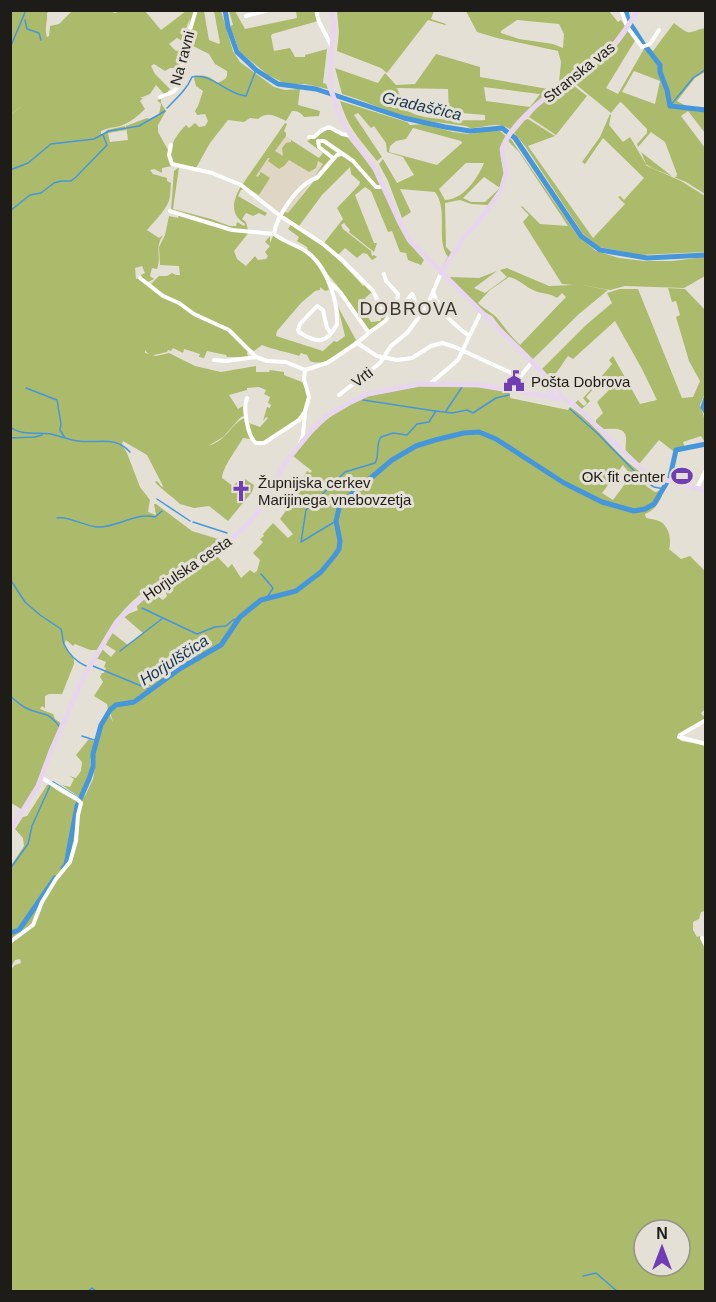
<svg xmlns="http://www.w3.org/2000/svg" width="716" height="1302" font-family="Helvetica,sans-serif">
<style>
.built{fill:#dfd6c5}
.green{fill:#acba6b;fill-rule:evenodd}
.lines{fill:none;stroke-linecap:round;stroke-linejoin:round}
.stream{stroke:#4696db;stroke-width:1.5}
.river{stroke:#4696db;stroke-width:5}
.street{stroke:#fff;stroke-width:4}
.secondary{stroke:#e8d6ef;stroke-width:5}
.labels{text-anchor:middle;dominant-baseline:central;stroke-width:6;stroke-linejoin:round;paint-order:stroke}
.street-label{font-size:15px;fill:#1e1c18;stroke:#e5e0d6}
.poi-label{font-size:15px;fill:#1e1c18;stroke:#e5e0d6;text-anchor:start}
.water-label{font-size:16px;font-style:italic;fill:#143552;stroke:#e5e0d6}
.quarter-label{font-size:18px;letter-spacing:1.5px;fill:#3c3730;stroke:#e5e0d6}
</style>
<rect width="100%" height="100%" fill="#e5e0d6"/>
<path class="built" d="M 286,136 L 325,162 L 285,218 L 248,190 L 260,168 Z"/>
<path class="green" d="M 11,11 L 50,11 L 47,13 C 48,21 44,28 47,37 L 49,36 L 50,26 L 59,24 L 72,11 L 109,11 L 115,13 L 121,11 L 145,11 L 161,30 L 186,11 L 195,11 L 190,26 L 189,26 L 190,18 L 185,31 L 189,32 L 186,43 L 177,38 L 169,44 L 176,51 L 180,50 L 183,53 L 180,68 L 170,68 L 165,71 L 154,64 L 151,66 L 155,74 L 170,89 L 165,95 L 156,85 L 150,94 L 140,98 L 143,98 L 140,101 L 145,109 C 139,115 132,121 125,124 C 117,128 109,127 101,131 L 101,134 L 103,135 L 107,130 L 125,126 L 126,130 L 108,133 L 110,142 L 128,140 L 126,126 L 147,118 L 150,119 L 159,115 L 161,104 L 157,100 L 161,99 L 161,103 L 166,111 L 158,125 L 158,132 L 168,150 L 172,166 L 162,168 L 162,173 L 154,169 L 150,170 L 153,174 L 167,178 L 167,181 L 171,183 C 170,189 171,198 168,203 C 164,212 153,223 147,230 L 159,238 L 163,235 C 154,249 162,256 157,269 L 152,268 L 150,276 L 154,279 L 148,282 L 142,278 L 141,275 L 145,273 L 142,266 L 135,268 L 136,279 L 139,278 L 185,307 L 185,310 L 187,309 L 230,331 L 248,350 L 247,354 L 249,357 L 227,357 L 226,355 L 207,351 L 204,358 L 199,357 L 200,354 L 184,349 L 183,353 L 173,348 L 171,351 L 168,350 L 167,352 C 159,353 150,359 145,350 L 145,353 L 156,356 L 169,353 L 195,366 L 221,372 L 256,366 L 256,372 L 269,372 L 270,370 L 284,372 L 284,375 L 302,382 L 307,390 L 307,397 L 302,414 L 300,418 L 265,441 L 254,442 L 249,423 L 260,427 L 268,418 L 266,417 L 263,421 L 267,407 L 270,408 L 271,405 L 268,403 L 270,397 L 264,394 L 266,390 L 259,387 L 247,388 L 247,390 L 229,395 L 238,409 L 243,406 L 244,416 L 241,417 L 223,437 L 208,446 C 228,440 232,422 245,418 L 250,439 L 243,438 C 237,449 223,466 222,478 L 233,486 L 239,480 L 245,479 L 254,485 L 252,492 L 228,521 L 209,506 L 194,508 L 180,504 C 172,496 163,491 155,482 L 157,481 L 162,487 L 163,486 L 147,455 L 123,441 L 122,445 L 127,453 L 140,487 L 150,500 L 148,512 L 156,515 L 154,504 L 156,504 L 192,531 L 218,539 L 224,542 L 217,548 C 185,566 148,583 123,611 C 113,622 105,637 97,650 L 90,650 L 75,644 L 73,646 L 66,640 L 64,645 L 74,660 L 74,664 L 62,694 L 49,694 L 45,696 L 45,708 L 42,706 L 40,709 L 53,714 L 55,719 L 62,724 L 42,774 L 23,810 L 11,803 L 10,115 L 29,101 L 11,114 Z
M 197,11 L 204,11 L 209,40 L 219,44 L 220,43 L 214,11 L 221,11 L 233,51 L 240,62 L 274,87 L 285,90 L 300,89 L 298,105 L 320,111 L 319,116 L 304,117 C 300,112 298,111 292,111 L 286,121 C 276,116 267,111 258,119 L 250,118 L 244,122 L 228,120 L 210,143 L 196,168 L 173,163 C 167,148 175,136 186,125 L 189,128 L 195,123 L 199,127 L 205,126 L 208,121 L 205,114 L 197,115 L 195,111 L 198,106 L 203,91 L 196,86 L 194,78 C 203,73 209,76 217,83 C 224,80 228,79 227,71 L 215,64 L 209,54 L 187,43 Z
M 229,11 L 235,11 L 245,29 L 297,18 L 296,11 L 315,11 L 318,21 L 272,34 L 271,36 L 274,51 L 290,48 L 295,57 L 305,57 L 305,55 L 327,49 L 323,83 L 326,84 L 328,89 L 305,84 L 286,84 L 268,75 L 240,52 L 230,26 L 233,25 Z
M 337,11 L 434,11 L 431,19 L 446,24 L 445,25 L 428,20 L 387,73 L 381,68 L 337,51 L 339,32 Z
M 466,11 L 609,11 L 618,22 L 621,20 L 625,26 L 607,50 L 604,49 L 605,51 L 567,79 L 512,130 C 495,120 487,128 470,128 L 466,126 C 445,123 421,121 401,115 C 381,109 363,100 342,94 L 335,68 L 378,83 L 385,73 L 396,85 L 415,84 L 436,54 L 480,67 L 480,77 L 548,89 L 551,89 L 559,82 L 561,62 L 558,51 L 497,38 L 477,32 ZM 517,20 L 559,24 L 564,34 L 563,48 L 553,44 L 519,39 L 501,33 L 501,31 ZM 484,87 L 539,94 L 540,94 L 530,107 L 486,101 ZM 397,88 L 448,89 L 449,112 L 485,115 L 485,120 C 469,121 425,120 412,113 C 404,108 400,96 397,88 Z
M 674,23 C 692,37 687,32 705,28 L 705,72 L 695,78 L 677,101 L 688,107 L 705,109 L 705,133 L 688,111 L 681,116 L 705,148 L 705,194 L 686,182 L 652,168 L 646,164 L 641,152 L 673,177 L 676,177 L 677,174 L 665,142 L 651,132 L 638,147 L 637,144 L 647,133 L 647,129 L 622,103 L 620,102 L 611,113 L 573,82 L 573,79 L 609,52 L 627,30 L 636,39 L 606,88 L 618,94 L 644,49 L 648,46 L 653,51 ZM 634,71 L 660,81 L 655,104 L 622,92 Z
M 569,82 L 587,96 L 556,135 L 529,117 L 538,106 Z
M 340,101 L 407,122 L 410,125 L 423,124 L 453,132 L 469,134 L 492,130 L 500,131 L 507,137 L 500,153 L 504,173 L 502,186 L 488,205 L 471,204 L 460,200 L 445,203 L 446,247 L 452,253 L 442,267 L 448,257 C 435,239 449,211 435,192 L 400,189 L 411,212 L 402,218 L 388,181 L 379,164 L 383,159 L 397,183 L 414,175 L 403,157 L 387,152 L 386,143 L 374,126 L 371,128 L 358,113 L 354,115 L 382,157 L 377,161 C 359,138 349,130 340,101 ZM 413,128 L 461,141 L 462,143 L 437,165 L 389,152 L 390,146 L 396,141 L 406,139 ZM 466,163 L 484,163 C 478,178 463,200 445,200 L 439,189 ZM 484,177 L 500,188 L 485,202 L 471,202 L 463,198 Z
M 610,114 L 611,115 L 609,125 L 623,142 L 630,137 L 647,166 L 681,181 L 705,196 L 705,252 L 641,255 L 599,247 L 583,234 L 525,146 L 514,133 L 525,120 L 528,119 L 555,136 L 528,146 L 593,238 L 625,204 L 618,197 L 620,196 L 624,200 L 644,178 L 603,138 L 585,164 L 582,162 L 600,137 Z
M 285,123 L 287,124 L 284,131 L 286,133 L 286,136 L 275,151 L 283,156 L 282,148 L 286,143 L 291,142 L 291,140 L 319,158 L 323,153 L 307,141 L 329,129 L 348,138 L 369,164 L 377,175 L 399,226 L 407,241 L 424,260 L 421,265 L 408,260 L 406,253 L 400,252 L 392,231 L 388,232 L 371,191 L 365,187 L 355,195 L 374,243 L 377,243 L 374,252 L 349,232 L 350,230 L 344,223 L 341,225 L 343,229 L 371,251 L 372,256 L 374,255 L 377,257 L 372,260 L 367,254 L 363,253 L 357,258 L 345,248 L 338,255 L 324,243 L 343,219 L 337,208 L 359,185 L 360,182 L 351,174 L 350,167 L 322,195 L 299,226 L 282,215 L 285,212 L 288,213 L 314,181 L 317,180 L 333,162 L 330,159 L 314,177 L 323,164 L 318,161 L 316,168 L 309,172 L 289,160 L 284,166 L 279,169 L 268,161 L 270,158 L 268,158 L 256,176 L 258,177 L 261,172 L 270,178 L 259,195 L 242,185 Z
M 510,138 L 578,236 L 596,251 L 619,258 L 644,261 L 672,261 L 705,257 L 705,276 L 684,288 L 625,286 L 610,290 L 577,284 L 608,290 L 579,314 L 533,359 L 502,329 L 492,316 L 483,311 L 449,277 L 479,278 L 497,271 L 474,288 L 485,293 L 507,277 L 500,270 L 507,268 L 549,286 L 574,285 L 562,284 L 523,222 L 529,215 L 521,207 L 522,206 L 540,224 L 568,226 L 519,152 L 508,141 ZM 509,277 C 519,279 525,287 535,291 C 543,294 550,293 557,298 L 562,293 L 566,297 L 520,345 C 511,337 505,328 498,319 C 493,313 484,309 478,303 L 490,290 Z
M 179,167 L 173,209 L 211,219 L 230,226 L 236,226 L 237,222 L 244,226 L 245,224 C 229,214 233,200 241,186 L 244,189 L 241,190 L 238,196 L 267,213 L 265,216 L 259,213 L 253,216 L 246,213 L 242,219 L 246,222 L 248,230 L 234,229 L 171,210 L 174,171 Z
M 179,214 L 230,231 L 250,231 L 234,251 L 237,259 L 246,266 L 255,256 L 258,260 L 266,259 L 268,256 L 265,252 L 270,246 L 265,242 L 270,236 L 270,243 L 273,236 L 275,236 C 284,244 296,246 305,253 C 316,260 326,278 329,290 L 325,291 L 320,287 L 320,290 L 315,291 L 301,303 L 277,331 L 276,336 L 323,351 L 334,341 L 337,342 L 345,336 L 338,307 L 356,340 C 344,350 326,368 310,361 L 307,355 L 301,353 L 299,356 C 288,352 274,350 262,345 L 254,351 L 243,344 L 229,328 L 202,318 L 166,296 L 151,284 L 159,276 L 167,276 L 172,273 L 176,275 L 180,275 L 179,266 L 160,265 L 159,247 L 165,235 L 169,216 L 178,218 Z
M 291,224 C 322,244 340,259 363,286 L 365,284 L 372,292 L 365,298 L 368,303 L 362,308 L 371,322 L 380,321 L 386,311 L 391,313 L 387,319 L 369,330 L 337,285 L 308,251 L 307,247 L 297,241 L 299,237 L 288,229 Z
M 668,288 L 685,289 L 705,310 L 705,393 L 700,405 C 705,417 707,429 704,441 L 701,436 L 683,442 L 685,448 L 676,448 L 673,451 L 659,440 L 640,463 L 637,463 L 626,451 C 625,448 626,445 626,442 C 628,426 613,429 604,429 L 596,423 L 596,420 L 603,413 L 597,402 L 609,390 L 598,384 L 586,397 L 590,401 L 582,409 L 575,403 L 578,400 L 584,406 L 587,403 L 583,398 L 595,385 L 592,382 L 601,377 L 612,364 L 609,360 L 613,356 L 640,404 L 657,400 L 642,369 L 615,321 L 573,359 L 568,356 L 552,379 L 542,369 L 586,325 L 612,303 L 607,293 L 620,289 L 638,289 L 682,398 L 693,397 L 700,381 L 689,361 L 676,317 L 680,315 L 676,301 L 672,302 Z
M 414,386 L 481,387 L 510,391 L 510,398 L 568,410 L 570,407 C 600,426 618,461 649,477 L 647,480 L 649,481 L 646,486 L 655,492 L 660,491 L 662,496 C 658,505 654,510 645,514 L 646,518 C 650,519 653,519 656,520 C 669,523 672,540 669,549 L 681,559 L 690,556 L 705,571 L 706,708 L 701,713 L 703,716 L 705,715 L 705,719 L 678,737 L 681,741 L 705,745 L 705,911 L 701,912 L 699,919 L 693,922 L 693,930 L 697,937 L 700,936 L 706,948 L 705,1291 L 11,1291 L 10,970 L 15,965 L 21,963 L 20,959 L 15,960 L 11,967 L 10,867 L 24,846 L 23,838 L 15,829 L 23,817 L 27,816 L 47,785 L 50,784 C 55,791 70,797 79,803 L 86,794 L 93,779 L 95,767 L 92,759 L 99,740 L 101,726 L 109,714 L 113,722 L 110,712 L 121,705 L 137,703 L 139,698 C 128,705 118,701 108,710 L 107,704 L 94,696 L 103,682 L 100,677 L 102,673 L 104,673 L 106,668 L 104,667 L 106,662 L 96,658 L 102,649 L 111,657 L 116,651 L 105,644 L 111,632 L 128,645 L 143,633 L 123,616 L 138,610 L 136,605 L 152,592 L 163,600 L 167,596 L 164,586 L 168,581 L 215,554 L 228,568 L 232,564 L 241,578 L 250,570 L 254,573 L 257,571 L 260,560 L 253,553 L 263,542 L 260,539 L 264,536 L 263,534 L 273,523 L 288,538 L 293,534 L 280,519 C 288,507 297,497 303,484 L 299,481 L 302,480 L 307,471 L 310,473 L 312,471 L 293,456 C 313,431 335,407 368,396 C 382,391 399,390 414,386 ZM 623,465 L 631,475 L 630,477 L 613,500 L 602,493 ZM 644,1230 L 680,1230 L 680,1266 L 644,1266 Z
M 89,739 L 96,743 L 90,760 L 91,773 L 79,797 L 62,785 L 70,787 L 74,779 L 69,776 L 76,778 L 81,771 L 82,762 L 76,755 Z"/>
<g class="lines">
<path class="stream" d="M 25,20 L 27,29 L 39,33 L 41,40
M 10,48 L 26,10
M 670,106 L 693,78 L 706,69
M 167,108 C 177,98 187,89 192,77 C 211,72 226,94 246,96 L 256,70
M 10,170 L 28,163 L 51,144 L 94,139 L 109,131 L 139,126 L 165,111
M 10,211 L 30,195 L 41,193 L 54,183 L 61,181 L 71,181 L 76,177 L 107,145 L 103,135
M 26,388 L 57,400 L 61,424 L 60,430 L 65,438
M 363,400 L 435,411
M 570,409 L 598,434 L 643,480 L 654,487 L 664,489
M 446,411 L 462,387
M 10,427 C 22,436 37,432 51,434 C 60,436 69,440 78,441 C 98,444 115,435 130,452
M 10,438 L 35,437 L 42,435
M 157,499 L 190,521
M 57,518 C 67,515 86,527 99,527 C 118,527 136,512 155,517 L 162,511
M 336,521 L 301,542 L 306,510 L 345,472 L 375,463 C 380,456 375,445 381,437 L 393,433 L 407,435 L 417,424 L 429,422 L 436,411 L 452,413 L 467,410 L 473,413 L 496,398 L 509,395
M 193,522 L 227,533
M 261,574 L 273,588 L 267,598
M 10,579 L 25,602 L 40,615 L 61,629 C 63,634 62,639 64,644 C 69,655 77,662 86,666
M 142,608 L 163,618
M 120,651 L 163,618 L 197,634 L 215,627 L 226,626 L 233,620 L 239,618
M 93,666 L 151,690
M 10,696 C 15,700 20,705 26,708 C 41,716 46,709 59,726
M 82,736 L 97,741
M 53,782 L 80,799
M 10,869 L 28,844 L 32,826 L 50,786
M 583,1276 L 596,1273 L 618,1292
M 87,1292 L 92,1288 L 97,1292"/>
<path class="river" d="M 225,10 L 228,27 L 237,52 L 256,70 L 278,84 L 316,89 L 404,118 L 445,127 L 470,131 L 502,128 L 515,138 L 581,236 L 600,250 L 647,258 L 706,255
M 626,10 L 628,20 L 644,45
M 646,47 L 660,65 L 660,72 L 667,90 L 670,106 L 706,110
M 706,398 L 703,407 L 706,412
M 63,868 L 66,865 L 77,806 L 89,779 L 93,767 L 93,754 L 101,725 L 110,710 L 116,705 L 134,702 L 181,668 L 221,645 L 240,617 L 261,600 L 296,591 L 321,572 L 335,555 L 339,549 L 340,541 L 336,521 L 340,504 L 392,460 L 416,446 L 435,440 L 464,433 L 479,432 L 496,439 L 564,483 L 602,502 L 634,511 L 645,509 L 654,504 L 670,477 L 676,450 L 706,444
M 10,933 L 19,930 L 55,878"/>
<path class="street" d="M 316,10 L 319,22 L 332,47
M 621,10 L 628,28 L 642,47 L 650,44 L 659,30
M 246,16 L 268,10
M 160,97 L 173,92 L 177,88 L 186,43 L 196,10
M 309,137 L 314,137 L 322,130 L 329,127 L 342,134 L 349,135
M 171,145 L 169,155 L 172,164 L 212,173 L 241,185 L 279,215 L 323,244 L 341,259 L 373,291 L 381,307 L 394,311
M 333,158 L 319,147 L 318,141 L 324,141 L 353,161 L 376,187 L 384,187
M 170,211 L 232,230 L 274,234
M 384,274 L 386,281 L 398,294 L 396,308
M 140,278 L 163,296 L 179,303 L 194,314 L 229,330 L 256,357
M 330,283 L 340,292 L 369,333 L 357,343
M 433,292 C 440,313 452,323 469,336
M 331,333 L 327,328 L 323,310 L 317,306 L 300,324 L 298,330 L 299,332 C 317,344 327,344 337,324 C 338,301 327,266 307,252 C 297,245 284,242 274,234 C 276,216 300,182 317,178 L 337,155 L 341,154
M 369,333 L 385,321 L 396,308 L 403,305 L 412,294 C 418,300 411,311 418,318
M 214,360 L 226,361 L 256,357 L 267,361 L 286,362 L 305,370
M 431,383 L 458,360 L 481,312
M 339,395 L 380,363 L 391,346 L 407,333 L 427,306 L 441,273
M 247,398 C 243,408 247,436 256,443 L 264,443 L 299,420 L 304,413
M 299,446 L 303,435 L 305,412 L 309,397 L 304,379 L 305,370 L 327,363 L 357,343 L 377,356 L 397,360 L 412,358 L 431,346 L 442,343 L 455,347 L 520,377 L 532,362
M 697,488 L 706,470
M 706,720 L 680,735 L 679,737 L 706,744
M 702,938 L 706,946
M 10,942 L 33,925 L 42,902 L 56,879 L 70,862 L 76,841 L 78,815 L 81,803 L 77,799 L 42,778"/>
<path class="secondary" d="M 331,10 L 334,23 L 330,68 L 331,90 L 343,124 L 375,169 L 399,221 L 410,241 L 532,362 L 549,380 L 554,388
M 441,273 L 464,237 L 476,225 L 501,191 L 506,173 L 502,149 C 515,111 577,77 607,52 C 620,41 629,24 638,10
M 560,396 L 559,389 L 556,388 L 551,390 L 552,397 L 555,399 L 560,396 L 573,404 L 646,473 L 659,478 L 706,491
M 10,831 L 38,786 L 51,751 L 84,676 L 117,621 L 150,591 L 181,571 L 218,550 L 247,525 L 260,509 L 285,463 L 312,430 L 325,417 L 349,403 L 368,394 L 420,384 L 479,385 L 543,396 L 551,396"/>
</g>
<defs>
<symbol id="civic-bare" viewBox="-9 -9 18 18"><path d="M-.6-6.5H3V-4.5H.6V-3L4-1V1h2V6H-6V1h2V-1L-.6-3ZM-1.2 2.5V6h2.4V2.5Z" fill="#703db4" stroke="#e5e0d6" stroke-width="2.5" paint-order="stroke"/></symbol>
<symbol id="stadium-bare" viewBox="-9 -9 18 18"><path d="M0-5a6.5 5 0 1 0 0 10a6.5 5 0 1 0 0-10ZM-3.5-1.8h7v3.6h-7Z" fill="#703db4" stroke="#e5e0d6" stroke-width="2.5" paint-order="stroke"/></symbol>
<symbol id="church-bare" viewBox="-9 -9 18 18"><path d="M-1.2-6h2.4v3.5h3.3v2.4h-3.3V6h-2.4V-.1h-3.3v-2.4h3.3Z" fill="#703db4" stroke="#e5e0d6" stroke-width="2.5" paint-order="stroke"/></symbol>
</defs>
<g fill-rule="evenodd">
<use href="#civic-bare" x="499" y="366" width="30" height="30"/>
<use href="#stadium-bare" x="667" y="461" width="30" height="30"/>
<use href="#church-bare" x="226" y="476" width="30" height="30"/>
</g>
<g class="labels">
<g class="street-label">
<text transform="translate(182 58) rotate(-75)">Na ravni</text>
<text transform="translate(579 72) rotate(-39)">Stranska vas</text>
<text transform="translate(362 377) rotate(-38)">Vrti</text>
<text transform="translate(187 568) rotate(-34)">Horjulska cesta</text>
</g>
<g class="poi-label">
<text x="531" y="381">Pošta Dobrova</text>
<text x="665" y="476" text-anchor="end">OK fit center</text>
<text x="258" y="482">Župnijska cerkev<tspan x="258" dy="17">Marijinega vnebovzetja</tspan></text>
</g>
<g class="water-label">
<text transform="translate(422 106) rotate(13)">Gradaščica</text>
<text transform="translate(174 660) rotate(-33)">Horjulščica</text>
</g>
<g class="quarter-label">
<text x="409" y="309">DOBROVA</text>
</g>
</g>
<rect width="716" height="1302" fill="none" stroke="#1e1c18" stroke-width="24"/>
<g transform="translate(662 1248)"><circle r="28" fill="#e5e0d6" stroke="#95928a" stroke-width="1.5"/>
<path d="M0-4.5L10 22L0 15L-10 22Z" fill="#703db4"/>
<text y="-9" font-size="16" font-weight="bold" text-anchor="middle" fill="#1e1c18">N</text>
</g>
</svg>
